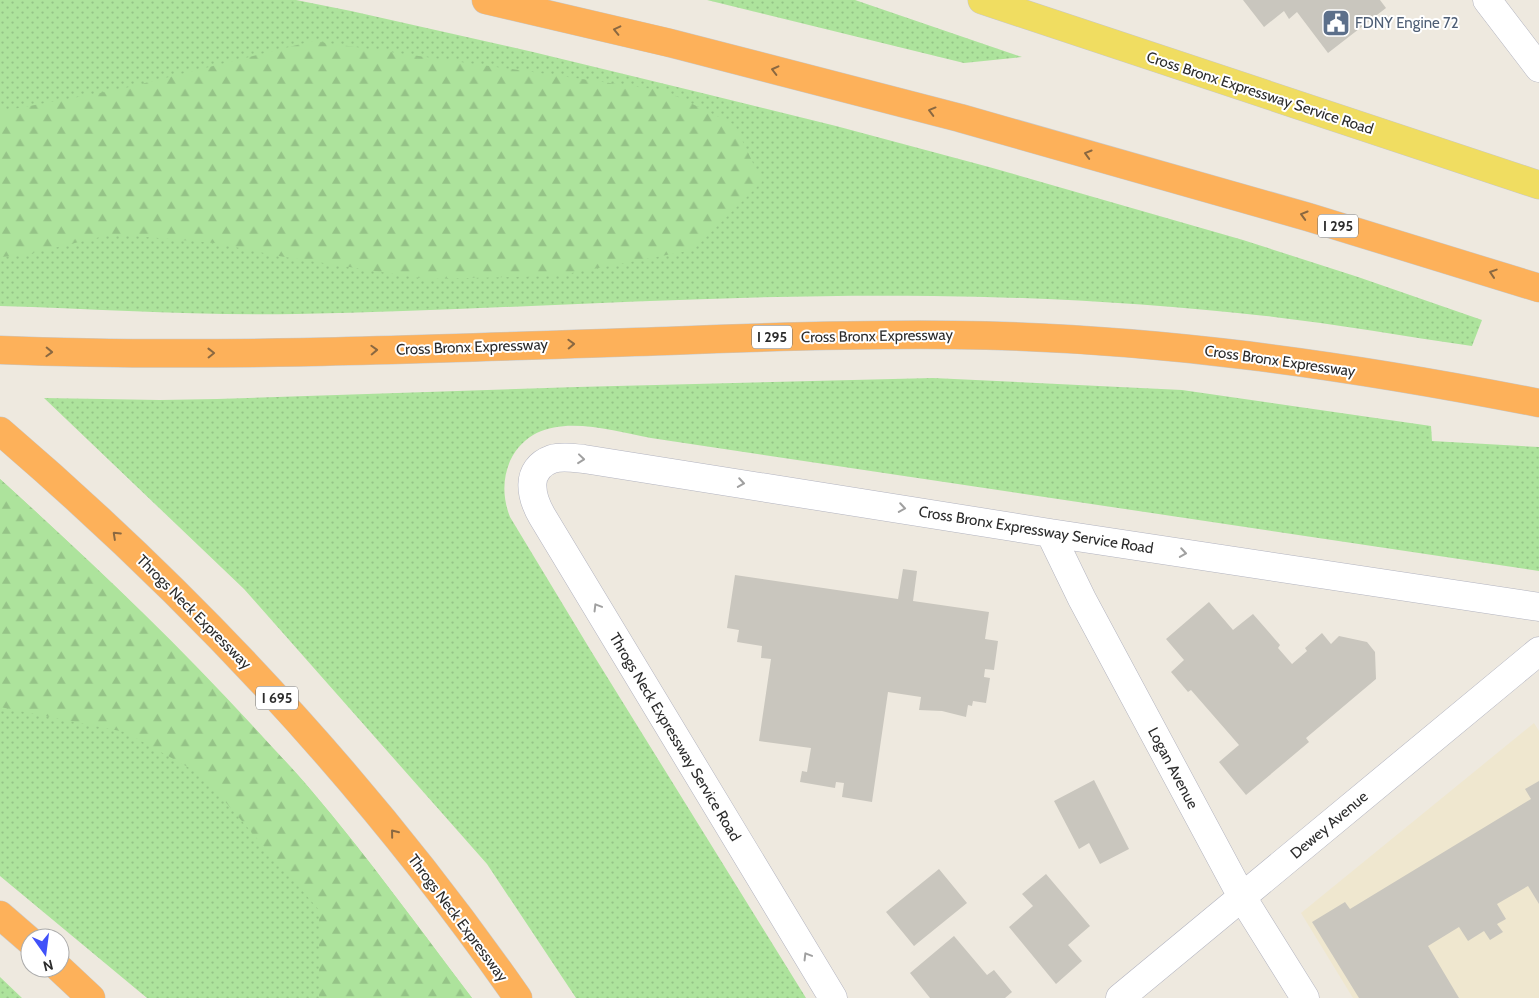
<svg xmlns="http://www.w3.org/2000/svg" width="1539" height="998" font-family="Cabin,sans-serif">
<style>
.education{fill:#efe7cf}
.grass{fill:url(#grass-dots)}
.forest{fill:url(#forest-firs)}
.building{fill:#c9c6be}
.lines{fill:none;stroke-linecap:round;stroke-linejoin:round}
.minor-casing{stroke:#b2b3bf;stroke-width:29}
.major-casing{stroke:#c8c8c8;stroke-width:29}
.highway-casing{stroke:#c8c8c8;stroke-width:29}
.minor{stroke:#fff;stroke-width:28}
.major{stroke:#f0dd61;stroke-width:28}
.highway{stroke:#fdb15a;stroke-width:28}
.oneway{stroke:#8a6841}
.oneway2{stroke:#a0a0a0}
.labels{text-anchor:middle;dominant-baseline:central;stroke-width:4;stroke-linejoin:round;paint-order:stroke}
.shield{fill:#fff;stroke:#6b6b6b;stroke-width:1}
.shield-label{font-size:14px;font-weight:bold;fill:#2c2c2c}
.service-label{font-size:15px;fill:#4e5e75;stroke:#fff;text-anchor:start}
.street-label{font-size:15px;fill:#2c2c2c;stroke:#fff}
</style>
<defs>
<pattern id="grass-dots" width="8" height="8" patternUnits="userSpaceOnUse" patternTransform="scale(1.25)"><rect width="8" height="8" fill="#ade39c"/><path d="M2 2h.1M6 6h.1" fill="none" stroke="#95c387" stroke-width="1.8" stroke-linecap="round"/></pattern>
<pattern id="forest-firs" width="22" height="20" patternUnits="userSpaceOnUse" patternTransform="scale(1.25)"><rect width="22" height="20" fill="#ade39c"/><path d="M5 1l3.5 6h-7zM16 11l3.5 6h-7z" fill="#95c387"/></pattern>
</defs>
<rect width="100%" height="100%" fill="#eee9df"/>
<path class="education" d="M 1534,723 L 1539,731 L 1539,998 L 1353,998 L 1301,913 Z"/>
<path class="grass" d="M 0,0 L 296,0 L 351,11 L 533,52 L 702,93 L 836,126 L 989,167 L 1243,240 L 1358,277 L 1482,320 L 1472,346 C 1403,336 1335,324 1266,316 C 1156,304 1044,297 933,296 C 721,293 509,310 296,314 C 198,316 99,309 0,306 Z
M 707,0 L 855,0 L 1022,57 L 964,63 Z
M 933,378 L 1182,390 L 1431,426 L 1432,441 L 1539,447 L 1539,571 L 651,438 C 605,430 537,406 510,461 C 502,480 503,499 510,517 L 591,651 L 806,998 L 576,998 L 487,864 L 244,589 L 44,398 L 160,400 L 217,399 L 577,387 Z
M 0,479 C 89,560 175,642 256,730 C 274,750 293,768 310,789 C 367,856 419,928 472,998 L 147,998 L 0,876 Z
M 0,977 L 22,998 L 0,998 Z"/>
<path class="forest" d="M 313,41 L 666,91 L 735,125 L 762,182 L 693,250 L 556,276 L 426,279 L 279,256 L 215,243 L 113,234 L 24,255 L 0,257 L 0,110 L 8,110 L 121,89 Z
M 0,479 C 87,558 172,638 251,724 C 271,746 291,767 310,789 C 367,856 419,928 472,998 L 319,998 L 319,910 L 202,775 L 125,732 L 0,707 Z"/>
<path class="building" d="M 1243,0 L 1380,0 L 1386,8 L 1328,53 L 1297,12 L 1289,19 L 1284,11 L 1264,27 Z
M 903,569 L 917,571 L 913,601 L 989,612 L 985,639 L 998,641 L 994,670 L 985,669 L 984,677 L 990,678 L 986,703 L 973,701 L 972,706 L 968,705 L 966,717 L 942,711 L 919,710 L 921,697 L 888,692 L 872,802 L 842,797 L 844,783 L 836,782 L 835,788 L 800,782 L 802,771 L 807,772 L 811,748 L 759,741 L 771,659 L 761,658 L 762,646 L 737,642 L 739,630 L 727,628 L 735,575 L 898,599 Z
M 1209,602 L 1233,630 L 1253,614 L 1280,645 L 1278,648 L 1292,664 L 1307,651 L 1305,648 L 1322,633 L 1331,644 L 1339,636 L 1367,642 L 1375,652 L 1376,679 L 1306,738 L 1309,742 L 1246,795 L 1219,762 L 1239,745 L 1191,690 L 1188,692 L 1171,672 L 1184,660 L 1166,639 Z
M 1094,780 L 1129,849 L 1100,864 L 1089,843 L 1079,849 L 1054,801 Z
M 1539,781 L 1539,904 L 1528,886 L 1497,904 L 1506,919 L 1497,924 L 1503,932 L 1490,940 L 1484,931 L 1468,941 L 1459,927 L 1428,946 L 1459,998 L 1359,998 L 1312,922 L 1345,902 L 1350,909 L 1531,799 L 1525,789 Z
M 939,869 L 967,903 L 914,946 L 886,912 Z
M 1046,874 L 1090,926 L 1068,945 L 1082,961 L 1056,984 L 1009,927 L 1033,906 L 1022,894 Z
M 954,936 L 987,975 L 994,970 L 1012,992 L 1005,998 L 930,998 L 910,973 Z"/>
<g class="lines">
<defs>
<path id="minor" d="M 1487,0 L 1539,68
M 1050,533 L 1082,599 L 1242,897 L 1305,998
M 833,998 L 542,516 C 531,497 524,469 552,459 C 562,456 574,458 584,459 L 1050,533 L 1539,607
M 1120,998 L 1539,651"/>
<path id="major" d="M 982,0 L 1539,185"/>
<path id="highway" d="M 486,0 L 670,43 L 960,118 L 1308,217 L 1539,288
M 0,350 C 222,359 445,348 667,341 C 763,337 858,334 954,335 C 1151,337 1346,365 1539,403
M 0,431 C 195,598 371,787 518,998
M 0,915 L 30,941
M 59,968 L 91,998"/>
</defs>
<use href="#minor" class="minor-casing"/>
<use href="#major" class="major-casing"/>
<use href="#highway" class="highway-casing"/>
<use href="#minor" class="minor"/>
<use href="#major" class="major"/>
<use href="#highway" class="highway"/>
</g>
<defs><path id="oneway-chevron" d="M-2-3.5L2.5 0L-2 3.5" fill="none" stroke-width="1.6" stroke-linecap="round" stroke-linejoin="round" transform="scale(1.25)"/></defs>
<g class="oneway">
<use href="#oneway-chevron" transform="translate(617 30) rotate(-167)"/>
<use href="#oneway-chevron" transform="translate(775 70) rotate(-166)"/>
<use href="#oneway-chevron" transform="translate(932 111) rotate(-165)"/>
<use href="#oneway-chevron" transform="translate(1088 154) rotate(-164)"/>
<use href="#oneway-chevron" transform="translate(1304 215) rotate(-164)"/>
<use href="#oneway-chevron" transform="translate(1493 273) rotate(-162)"/>
<use href="#oneway-chevron" transform="translate(571 344) rotate(-2)"/>
<use href="#oneway-chevron" transform="translate(374 350) rotate(-2)"/>
<use href="#oneway-chevron" transform="translate(49 352) rotate(2)"/>
<use href="#oneway-chevron" transform="translate(211 353) rotate(-1)"/>
<use href="#oneway-chevron" transform="translate(116 535) rotate(-137)"/>
<use href="#oneway-chevron" transform="translate(394 833) rotate(-129)"/>
</g>
<g class="oneway2">
<use href="#oneway-chevron" transform="translate(581 459) rotate(6)"/>
<use href="#oneway-chevron" transform="translate(741 483) rotate(9)"/>
<use href="#oneway-chevron" transform="translate(902 508) rotate(9)"/>
<use href="#oneway-chevron" transform="translate(1183 553) rotate(9)"/>
<use href="#oneway-chevron" transform="translate(597 607) rotate(-121)"/>
<use href="#oneway-chevron" transform="translate(807 956) rotate(-121)"/>
</g>
<defs>
<symbol id="civic-square" viewBox="-11 -11 22 22"><rect x="-9" y="-9" width="18" height="18" rx="4" fill="#5c6f8a" stroke="#fff"/><path d="M-.6-6.5H3V-4.5H.6V-3L4-1V1h2V6H-6V1h2V-1L-.6-3ZM-1.2 2.5V6h2.4V2.5Z" fill="#fff"/></symbol>
</defs>
<g fill-rule="evenodd">
<use href="#civic-square" x="1320" y="7" width="32" height="32"/>
</g>
<g class="labels">
<g class="shield">
<rect x="1318" y="214.5" width="40" height="23" rx="4"/>
<rect x="752" y="325.5" width="40" height="23" rx="4"/>
<rect x="256" y="686.5" width="42" height="23" rx="4"/>
</g>
<g class="shield-label">
<text x="1338" y="226">I 295</text>
<text x="772" y="337">I 295</text>
<text x="277" y="698">I 695</text>
</g>
<g class="service-label">
<text x="1355" y="23">FDNY Engine 72</text>
</g>
<g class="street-label">
<text transform="translate(1260 93) rotate(18)">Cross Bronx Expressway Service Road</text>
<text transform="translate(877 336) rotate(-1)">Cross Bronx Expressway</text>
<text transform="translate(472 347) rotate(-2)">Cross Bronx Expressway</text>
<text transform="translate(1280 361) rotate(8)">Cross Bronx Expressway</text>
<text transform="translate(1036 530) rotate(9)">Cross Bronx Expressway Service Road</text>
<text transform="translate(194 612) rotate(45)">Throgs Neck Expressway</text>
<text transform="translate(675 737) rotate(59)">Throgs Neck Expressway Service Road</text>
<text transform="translate(1173 768) rotate(62)">Logan Avenue</text>
<text transform="translate(1329 825) rotate(-40)">Dewey Avenue</text>
<text transform="translate(458 918) rotate(53)">Throgs Neck Expressway</text>
</g>
</g>
<g transform="translate(45 953) rotate(166)"><circle r="24" fill="#ffffff" stroke="#ababab"/>
<path d="M0-4L9 19L0 12L-9 19Z" fill="#4051f9"/>
<text y="-8" font-size="14" font-weight="bold" text-anchor="middle" fill="#2c2c2c">N</text>
</g>
</svg>
